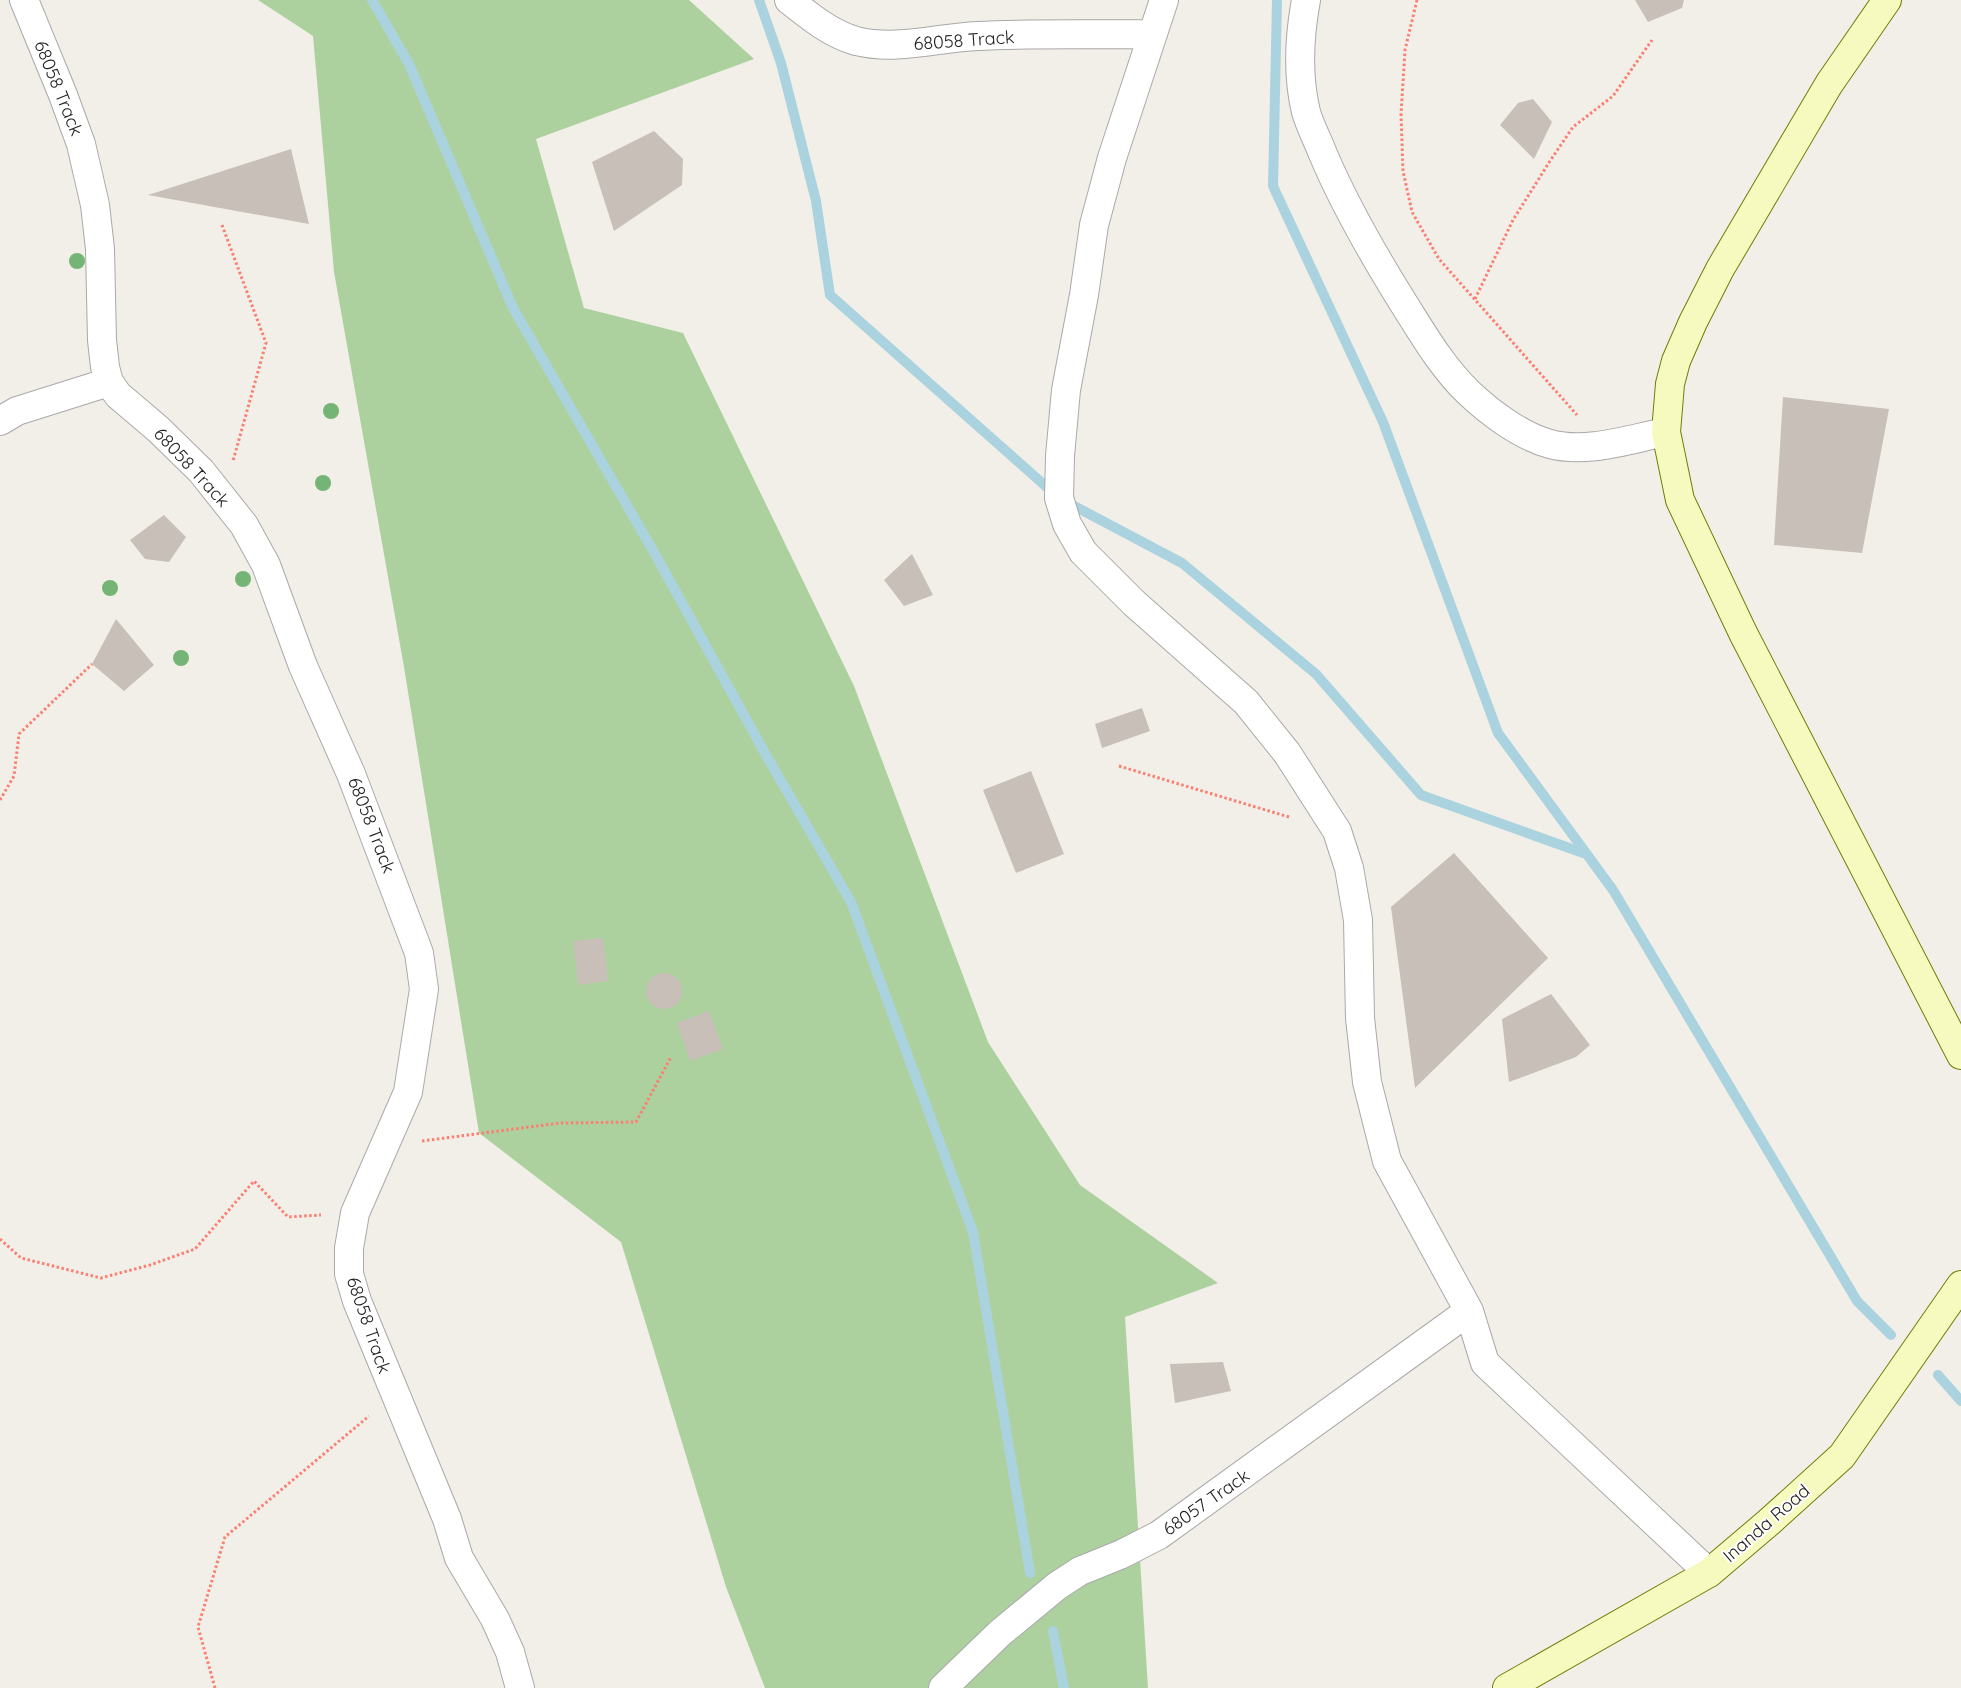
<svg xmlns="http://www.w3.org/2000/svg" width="1961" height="1688" font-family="Quicksand,sans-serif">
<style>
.forest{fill:#add19e}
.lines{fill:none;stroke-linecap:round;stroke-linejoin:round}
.stream{stroke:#aad3df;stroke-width:10}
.building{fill:#c7bfb8}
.street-casing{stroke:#a9a9a9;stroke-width:30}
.secondary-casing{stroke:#707d05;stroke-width:30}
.path{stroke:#fa8072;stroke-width:3;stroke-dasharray:2.5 2.5;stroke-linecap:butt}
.street{stroke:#fff;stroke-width:28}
.secondary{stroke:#f7fabf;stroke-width:28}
.tree{fill:#74b475}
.labels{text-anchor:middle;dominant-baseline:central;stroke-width:4;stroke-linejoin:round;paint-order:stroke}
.street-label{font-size:18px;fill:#222;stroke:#fff}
</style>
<rect width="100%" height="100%" fill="#f2efe9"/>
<path class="forest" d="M 258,0 L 689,0 L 754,59 L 536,139 L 584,308 L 683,333 L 854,686 L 988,1042 L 1080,1185 L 1218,1283 L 1125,1317 L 1148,1688 L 765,1688 L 726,1587 L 621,1242 L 479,1133 L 404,667 L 334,272 L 313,36 Z"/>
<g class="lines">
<path class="stream" d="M 372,0 L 409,64 L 513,308 L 655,554 L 766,755 L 851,902 L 973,1232 L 1030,1573
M 759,0 L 781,63 L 816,201 L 830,295 L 1059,498 L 1182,563 L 1316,674 L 1421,795 L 1586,854
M 1277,0 L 1273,186 L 1383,422 L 1498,733 L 1613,890 L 1857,1301 L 1891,1335
M 1938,1375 L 1961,1401
M 1053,1631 L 1064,1688"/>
</g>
<path class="building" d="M 1635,0 L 1684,0 L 1682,8 L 1648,22 Z
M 1533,99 L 1552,122 L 1534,159 L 1500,125 L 1518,103 Z
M 654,131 L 683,159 L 682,185 L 614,231 L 592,162 Z
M 291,149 L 309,224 L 148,195 Z
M 1783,397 L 1889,409 L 1862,553 L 1774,545 Z
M 164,515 L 186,537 L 169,562 L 145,559 L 130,540 Z
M 912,554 L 933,595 L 904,606 L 884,580 Z
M 116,619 L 154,665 L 124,691 L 92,664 Z
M 1142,708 L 1150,731 L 1102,748 L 1095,724 Z
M 1031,771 L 1064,854 L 1016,873 L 983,790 Z
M 1454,853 L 1548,958 L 1415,1088 L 1391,907 Z
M 603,938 L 608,981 L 578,985 L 573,941 Z
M646 991a18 18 0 1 1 36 0a18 18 0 1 1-36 0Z
M 1551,994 L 1590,1045 L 1576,1057 L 1509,1082 L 1502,1019 Z
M 709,1011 L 723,1049 L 690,1061 L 677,1023 Z
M 1223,1362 L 1231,1391 L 1175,1403 L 1170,1364 Z"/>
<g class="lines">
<defs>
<path id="street" d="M 24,0 L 63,95 L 81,144 L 95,205 L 100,249 L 102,340 L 105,367 L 109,382 L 118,395 L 158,429 L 201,471 L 244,525 L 266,565 L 303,666 L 351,774 L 419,953 L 424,989 L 408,1092 L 355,1213 L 349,1248 L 349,1274 L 357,1301 L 447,1519 L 459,1558 L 495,1619 L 510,1652 L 520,1688
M 789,0 C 809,16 831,34 856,41 C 896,51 937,38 977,36 C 1035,33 1094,35 1152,34
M 1164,0 L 1112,158 L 1094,225 L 1084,295 L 1066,390 L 1060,456 L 1059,498 L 1067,524 L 1083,552 L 1134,603 L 1246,702 L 1287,753 L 1337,831 L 1349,868 L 1358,920 L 1360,1018 L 1367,1082 L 1387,1161 L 1469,1311 L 1485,1363 L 1709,1573
M 1306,0 C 1299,38 1297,75 1306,112 C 1310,126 1318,141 1323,154 C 1345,206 1374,256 1404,304 C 1423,334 1442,367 1468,392 C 1490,413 1521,436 1550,444 C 1587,454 1629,439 1666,432
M 0,421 L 17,411 L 109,382
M 943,1688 L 1000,1633 L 1057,1586 L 1080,1571 L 1122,1554 L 1159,1535 L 1469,1311"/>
<path id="secondary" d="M 1887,0 L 1829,84 L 1720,269 L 1693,322 L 1676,361 L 1670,384 L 1666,432 L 1680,500 L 1743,633 L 1961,1055
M 1507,1688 L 1709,1573 L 1769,1522 L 1842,1456 L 1961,1285"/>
</defs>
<use href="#street" class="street-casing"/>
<use href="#secondary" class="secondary-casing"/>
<path class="path" d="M 1417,0 L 1405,50 L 1401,114 L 1403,171 L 1412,212 L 1439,259 L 1577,415
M 222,225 L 266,343 L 233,461
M 1475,299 L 1513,220 L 1550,161 L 1573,127 L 1613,96 L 1652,40
M 1119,766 L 1289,817
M 0,800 L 14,776 L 19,734 L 92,664
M 422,1141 L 560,1123 L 636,1122 L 671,1057
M 0,1239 L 21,1258 L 101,1278 L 150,1265 L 195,1249 L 254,1181 L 288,1217 L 321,1215
M 215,1688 L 198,1627 L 225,1537 L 369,1416"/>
<use href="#street" class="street"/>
<use href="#secondary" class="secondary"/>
</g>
<g class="tree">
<circle cx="77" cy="261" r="8"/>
<circle cx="331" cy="411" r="8"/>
<circle cx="323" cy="483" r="8"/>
<circle cx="243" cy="579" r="8"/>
<circle cx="110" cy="588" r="8"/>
<circle cx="181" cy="658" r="8"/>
</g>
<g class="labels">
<g class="street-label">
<text transform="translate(964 40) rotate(-4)">68058 Track</text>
<text transform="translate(59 88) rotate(68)">68058 Track</text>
<text transform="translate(192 467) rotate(47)">68058 Track</text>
<text transform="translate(372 825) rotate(69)">68058 Track</text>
<text transform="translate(369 1325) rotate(71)">68058 Track</text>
<text transform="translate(1206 1502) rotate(-35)">68057 Track</text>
<text transform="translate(1766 1523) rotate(-41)">Inanda Road</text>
</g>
</g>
</svg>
